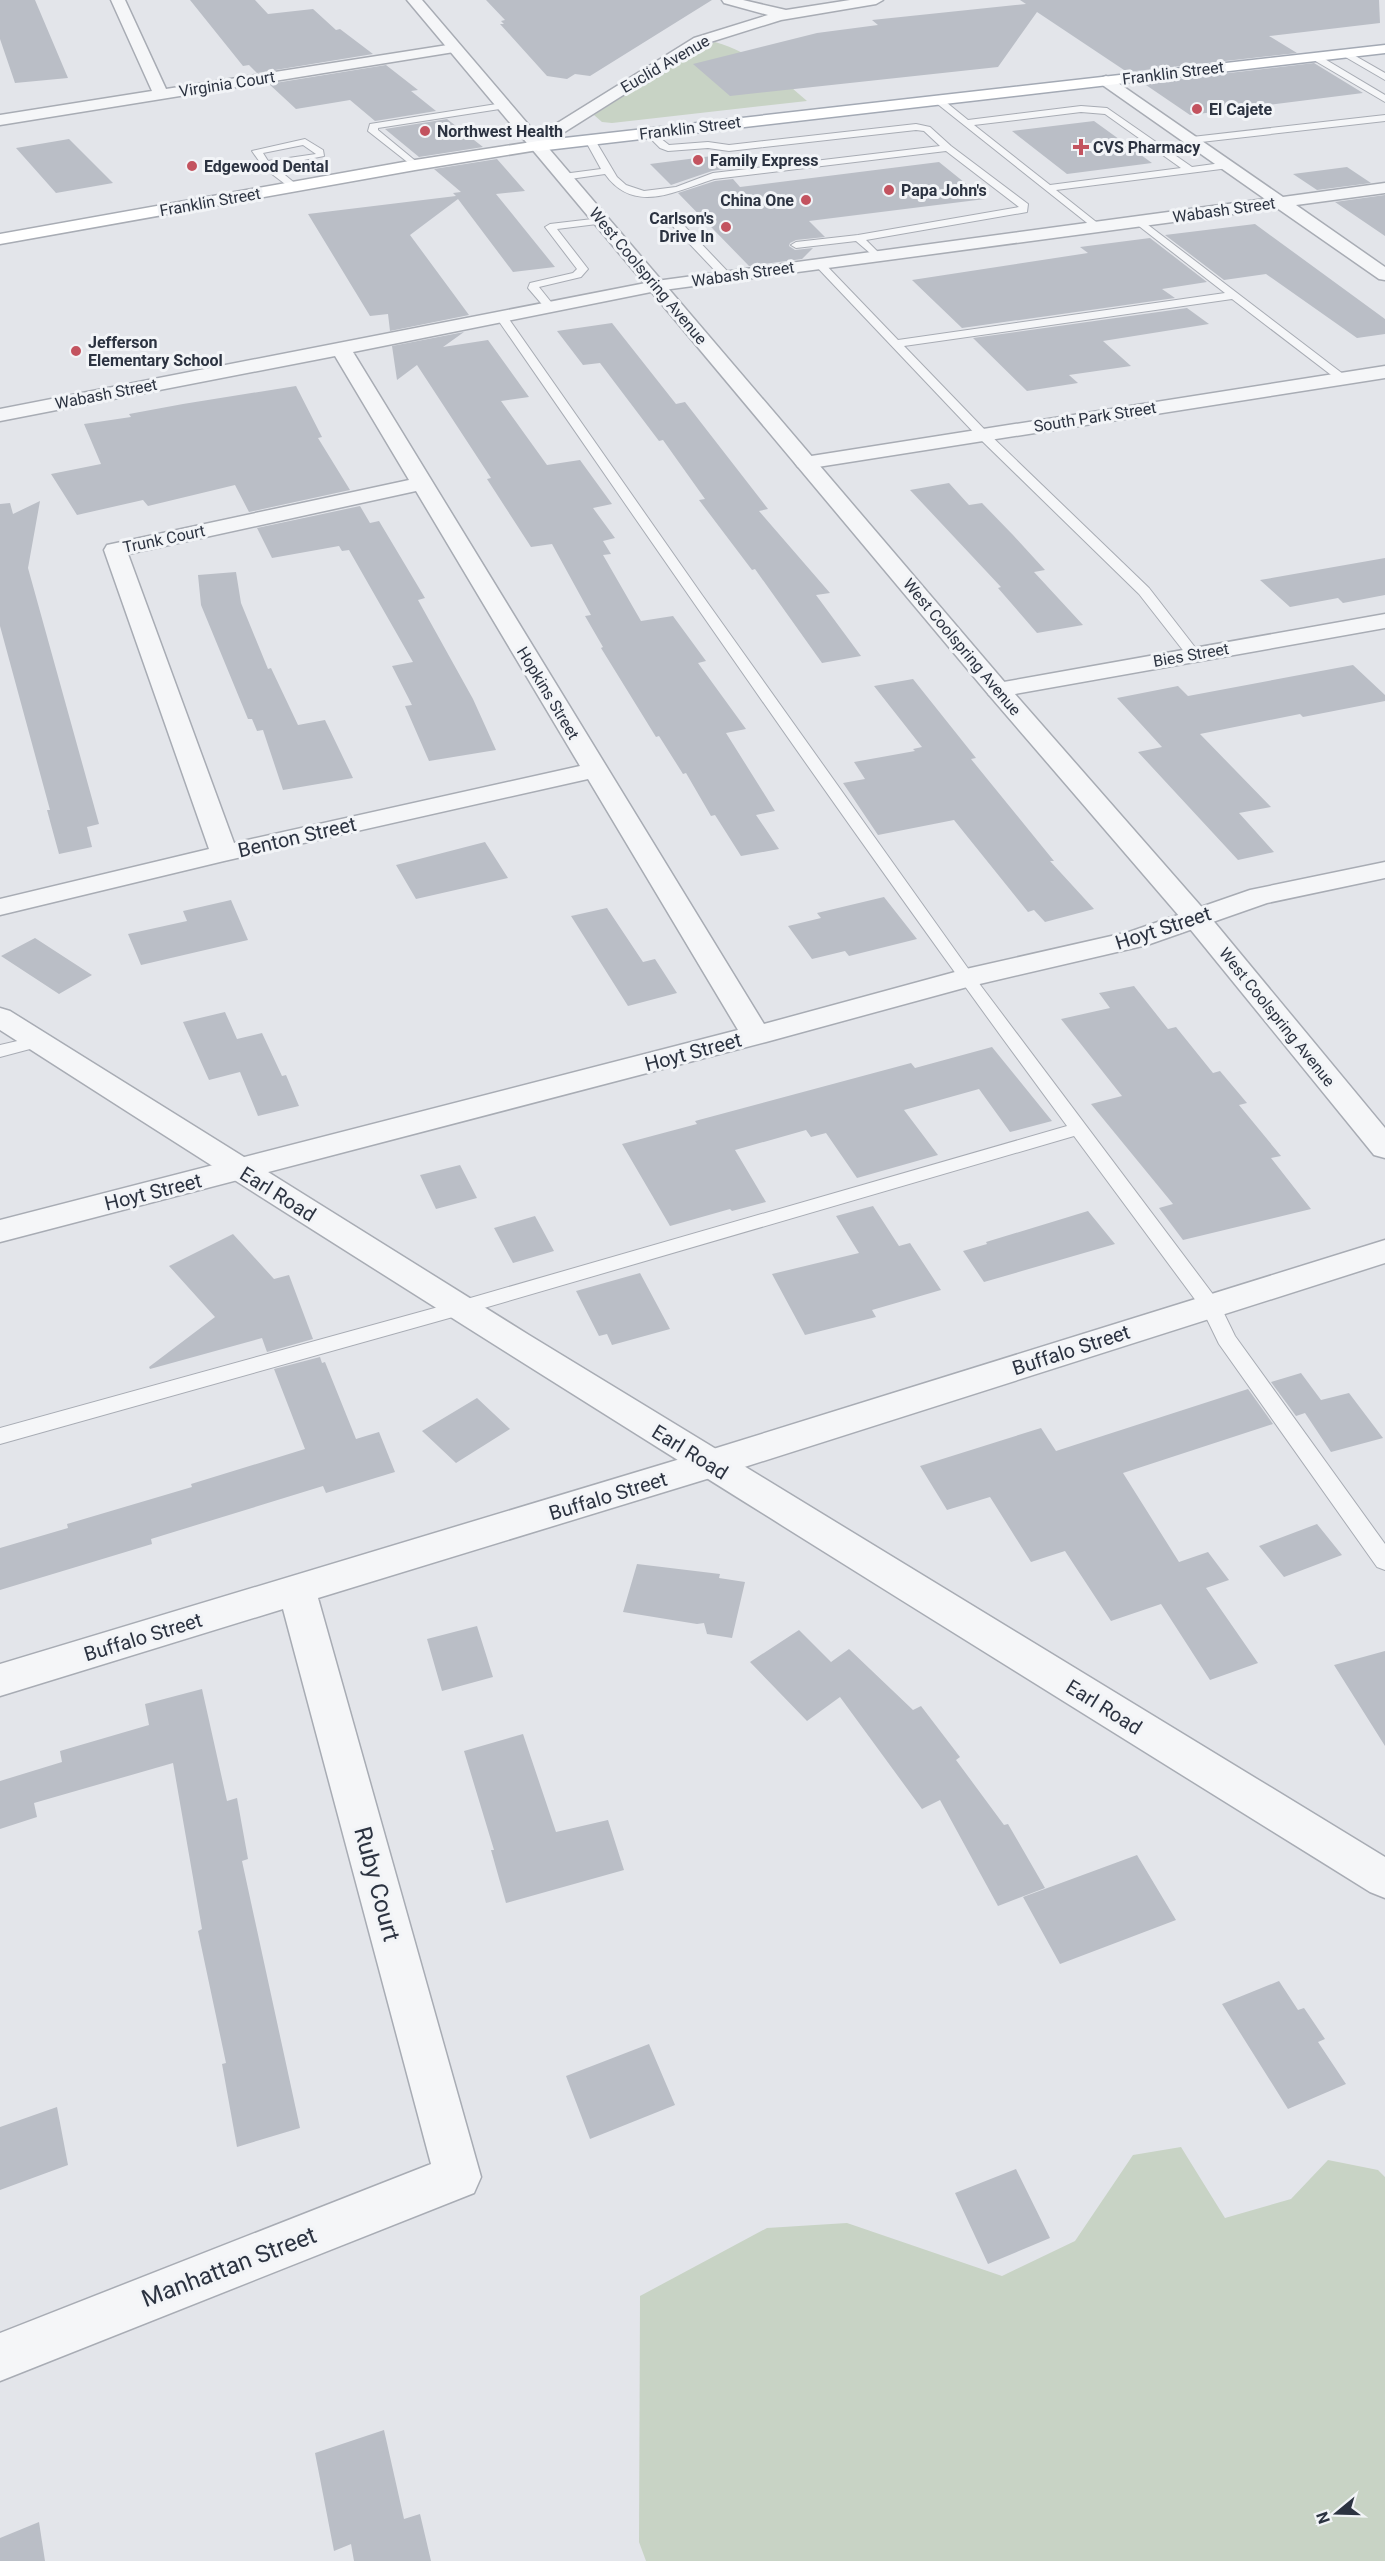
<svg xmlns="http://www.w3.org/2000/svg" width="1385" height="2561" font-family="Roboto,sans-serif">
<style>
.green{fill:#c8d3c5}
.building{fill:#babec6}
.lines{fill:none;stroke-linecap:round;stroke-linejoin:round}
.service-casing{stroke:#a8acb4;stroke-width:2}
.minor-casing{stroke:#a8acb4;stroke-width:3}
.tertiary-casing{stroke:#a8acb4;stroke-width:3}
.secondary-casing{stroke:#a8acb4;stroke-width:3}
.primary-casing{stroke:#a3a9b4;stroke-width:3}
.service{fill:#f5f6f8;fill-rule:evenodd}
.minor{fill:#f5f6f8;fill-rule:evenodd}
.tertiary{fill:#f5f6f8;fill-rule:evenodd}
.secondary{fill:#fff;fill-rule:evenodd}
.primary{fill:#fff;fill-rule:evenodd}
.poi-dot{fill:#c3535f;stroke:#f2f4f7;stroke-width:2}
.labels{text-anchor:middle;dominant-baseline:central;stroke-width:6;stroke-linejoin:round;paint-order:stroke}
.far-street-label{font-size:16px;fill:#2c3341;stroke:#f2f4f7}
.far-poi-label{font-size:16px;font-weight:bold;fill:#2c3341;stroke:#f2f4f7;text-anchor:start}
.street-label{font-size:20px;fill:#2c3341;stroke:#f2f4f7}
.near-street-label{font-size:24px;fill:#2c3341;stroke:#f2f4f7}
</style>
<rect width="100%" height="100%" fill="#e3e5ea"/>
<path class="green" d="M 715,42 C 755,54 776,74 807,101 L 612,123 L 602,122 L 594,115 L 682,58 Z
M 1181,2147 L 1225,2218 L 1291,2199 L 1328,2160 L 1378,2170 L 1385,2177 L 1385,2561 L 646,2561 L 639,2542 L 640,2296 L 767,2228 L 847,2223 L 1002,2276 L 1075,2241 L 1133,2155 Z"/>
<path class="building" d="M 0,0 L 35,0 L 68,78 L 15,83 L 0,39 Z
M 190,0 L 255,0 L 268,14 L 313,9 L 336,30 L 340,29 L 373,54 L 257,73 L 249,65 L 243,66 Z
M 486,0 L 712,0 L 590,76 L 575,74 L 567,79 L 547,76 L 500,24 L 504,24 L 501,21 L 505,20 Z
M 1020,0 L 1379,0 L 1380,23 L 1269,36 L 1297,53 L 1127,72 L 1037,12 L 998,67 L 730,96 L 693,64 L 817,33 L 878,25 L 872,20 L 1026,4 Z
M 1314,63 L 1363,93 L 1190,115 L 1143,83 Z
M 386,65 L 418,90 L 411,91 L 436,111 L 375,121 L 350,100 L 296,109 L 269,84 Z
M 447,119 L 483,147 L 419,157 L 385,129 Z
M 1094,121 L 1152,163 L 1067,174 L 1012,131 Z
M 69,139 L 113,183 L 56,193 L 16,148 Z
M 712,156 L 724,169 L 712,171 L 671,185 L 650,164 Z
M 497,159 L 525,191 L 496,194 L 555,267 L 513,272 L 458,199 L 410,235 L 469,315 L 390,331 L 388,314 L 370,316 L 308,214 L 456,196 L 453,193 L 461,192 L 434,169 Z
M 939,162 L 985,199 L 809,221 L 825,237 L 796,240 L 790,243 L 789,246 L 795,250 L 813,248 L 802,259 L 749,266 L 678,193 L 715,181 L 733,179 L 740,187 Z
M 1347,167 L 1371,183 L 1317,190 L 1293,174 Z
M 1385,195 L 1385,236 L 1335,202 Z
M 1255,224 L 1385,319 L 1385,334 L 1357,338 L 1266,274 L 1224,280 L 1165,235 Z
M 1150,238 L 1207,282 L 1162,289 L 1175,298 L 962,328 L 912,280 L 1088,253 L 1080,247 Z
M 1187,308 L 1209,324 L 1103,341 L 1131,366 L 1069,375 L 1078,383 L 1027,391 L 973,338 Z
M 612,323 L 676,404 L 685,402 L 768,509 L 759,511 L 830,593 L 816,595 L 861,656 L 822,663 L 755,569 L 752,570 L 699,500 L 705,499 L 663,440 L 659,441 L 600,363 L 583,365 L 557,331 Z
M 464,332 L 443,347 L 488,340 L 529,397 L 501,401 L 547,465 L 580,460 L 612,504 L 593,508 L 615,538 L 603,541 L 611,554 L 603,555 L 641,621 L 673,616 L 706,661 L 698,663 L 746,729 L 726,733 L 775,811 L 756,815 L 779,849 L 741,856 L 715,815 L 711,816 L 686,773 L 683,774 L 659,736 L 656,737 L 601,648 L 603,647 L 585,616 L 591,615 L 552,544 L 531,547 L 487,479 L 491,478 L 417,365 L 397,380 L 392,346 Z
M 296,386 L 322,437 L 318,438 L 350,490 L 249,512 L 235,485 L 148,506 L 143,500 L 77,515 L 51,474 L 101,464 L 84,424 L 131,417 L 129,414 L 183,404 Z
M 949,483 L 969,505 L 982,503 L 1013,535 L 1045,570 L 1034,572 L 1083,625 L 1037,633 L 998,588 L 1001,587 L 910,490 Z
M 40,501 L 28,568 L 99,824 L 87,827 L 92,847 L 59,854 L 47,810 L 50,810 L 0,626 L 0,504 L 10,503 L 13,514 Z
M 360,506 L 370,523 L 379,521 L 425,598 L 418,600 L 473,699 L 496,750 L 429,761 L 405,706 L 412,705 L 392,666 L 413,662 L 349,550 L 342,551 L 339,546 L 272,558 L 257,528 Z
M 1385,558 L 1385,595 L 1343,603 L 1338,598 L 1290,607 L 1260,580 Z
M 236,572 L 241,603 L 268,669 L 271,668 L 298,725 L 325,720 L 353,778 L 283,790 L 263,730 L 257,731 L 252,719 L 248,719 L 201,605 L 198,575 Z
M 1353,665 L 1385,695 L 1385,701 L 1303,717 L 1300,714 L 1200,734 L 1271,807 L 1239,813 L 1274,852 L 1238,860 L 1138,752 L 1162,747 L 1117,698 L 1178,686 L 1188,696 Z
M 913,679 L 976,758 L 971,759 L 1054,861 L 1050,861 L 1094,909 L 1045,922 L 1034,910 L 1028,912 L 954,820 L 878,835 L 843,783 L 865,779 L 854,762 L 915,751 L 913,749 L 922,747 L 874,686 Z
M 485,842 L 508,878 L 416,899 L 396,865 Z
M 884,897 L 917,939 L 849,956 L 845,951 L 812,959 L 788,926 L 821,918 L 817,913 Z
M 231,900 L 248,940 L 141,965 L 128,934 L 187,921 L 183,911 Z
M 607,908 L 643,962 L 655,959 L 677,993 L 628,1006 L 571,916 Z
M 35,938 L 92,975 L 59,994 L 1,956 Z
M 1134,986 L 1168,1029 L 1176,1027 L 1213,1073 L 1220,1071 L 1247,1103 L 1239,1105 L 1281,1156 L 1271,1158 L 1311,1209 L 1183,1240 L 1159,1208 L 1173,1204 L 1091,1104 L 1122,1096 L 1061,1019 L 1110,1008 L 1099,993 Z
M 225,1012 L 237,1039 L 262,1033 L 282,1076 L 286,1075 L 299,1106 L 258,1116 L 240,1072 L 209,1080 L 183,1022 Z
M 992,1047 L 1052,1121 L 1010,1132 L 979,1089 L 904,1110 L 938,1155 L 857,1178 L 826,1133 L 811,1137 L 806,1130 L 735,1150 L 766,1202 L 732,1211 L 730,1209 L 670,1226 L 622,1144 L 697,1124 L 695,1121 L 911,1063 L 915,1068 Z
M 460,1165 L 477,1198 L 436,1209 L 420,1175 Z
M 873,1206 L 899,1246 L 910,1243 L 941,1290 L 872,1310 L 876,1317 L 805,1335 L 772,1274 L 859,1253 L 836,1216 Z
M 1088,1211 L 1115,1244 L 984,1282 L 963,1251 L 987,1244 L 986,1242 Z
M 535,1216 L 554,1251 L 513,1263 L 494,1228 Z
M 233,1234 L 274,1279 L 289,1275 L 313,1339 L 267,1352 L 262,1338 L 150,1369 L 149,1367 L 215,1317 L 169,1266 Z
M 640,1273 L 670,1329 L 612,1345 L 607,1334 L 599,1336 L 576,1291 Z
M 320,1357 L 322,1363 L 325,1362 L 356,1439 L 379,1432 L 395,1472 L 326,1493 L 323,1486 L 151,1539 L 152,1544 L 0,1590 L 0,1548 L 68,1528 L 67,1524 L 192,1487 L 191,1484 L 305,1449 L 274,1369 Z
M 1301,1373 L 1321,1400 L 1349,1393 L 1383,1438 L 1331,1452 L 1305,1413 L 1296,1416 L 1271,1382 Z
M 1248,1389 L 1273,1424 L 1123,1473 L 1179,1562 L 1208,1552 L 1229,1580 L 1206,1588 L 1258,1663 L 1210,1680 L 1161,1604 L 1111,1621 L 1065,1551 L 1031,1562 L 990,1497 L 947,1510 L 920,1466 L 1041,1428 L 1056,1451 Z
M 477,1398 L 510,1429 L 456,1463 L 422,1431 Z
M 1317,1524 L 1342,1555 L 1284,1577 L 1259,1546 Z
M 637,1564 L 720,1574 L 719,1578 L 745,1582 L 732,1638 L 707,1634 L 704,1623 L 697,1624 L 623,1612 Z
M 477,1626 L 493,1677 L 442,1691 L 427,1639 Z
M 799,1630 L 831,1662 L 849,1649 L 913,1710 L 921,1706 L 960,1757 L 956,1760 L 1004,1825 L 1008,1824 L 1045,1888 L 998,1906 L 940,1800 L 922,1809 L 840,1697 L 807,1721 L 750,1662 Z
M 1385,1651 L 1385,1746 L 1334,1665 Z
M 202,1689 L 227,1801 L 237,1798 L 248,1859 L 242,1861 L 300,2128 L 237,2147 L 222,2064 L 226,2063 L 198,1931 L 202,1929 L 173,1763 L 34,1803 L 37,1817 L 0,1829 L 0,1781 L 62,1762 L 60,1751 L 149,1725 L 145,1704 Z
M 523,1734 L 556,1832 L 608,1820 L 624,1870 L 506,1903 L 491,1850 L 494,1850 L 464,1751 Z
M 1137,1855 L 1176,1920 L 1060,1964 L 1023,1897 Z
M 1279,1981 L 1298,2010 L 1304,2008 L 1325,2039 L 1318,2042 L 1346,2084 L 1288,2109 L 1222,2004 Z
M 649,2044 L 675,2105 L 590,2139 L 566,2076 Z
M 57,2107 L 68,2165 L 0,2190 L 0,2127 Z
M 1016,2169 L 1050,2238 L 988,2264 L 955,2193 Z
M 384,2430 L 404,2519 L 420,2514 L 431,2561 L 354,2561 L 351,2544 L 334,2551 L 315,2453 Z
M 39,2522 L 45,2561 L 0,2561 L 0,2538 Z"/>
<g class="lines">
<defs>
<path id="service" d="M 1345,50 L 1385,73 L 1385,80 L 1342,55 L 1341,53 Z
M 1312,55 L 1318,55 L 1385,95 L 1385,102 L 1312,59 Z
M 935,98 L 941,98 L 968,120 L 1081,106 L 1107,108 L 1192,167 L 1229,162 L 1234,165 L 1229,168 L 1056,190 L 1100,225 L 1100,229 L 1096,230 L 935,102 ZM 1081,112 L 1105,114 L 1181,168 L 1050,185 L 974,125 Z
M 503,103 L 508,106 L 506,108 L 378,128 L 378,130 L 418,163 L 418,167 L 415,168 L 368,131 L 370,124 Z
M 1385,115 L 1385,121 L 1192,143 L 1187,140 L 1192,137 Z
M 916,124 L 930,127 L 951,146 L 1028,204 L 1027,212 L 866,240 L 882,256 L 877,259 L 856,241 L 796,248 L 791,245 L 796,242 L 858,235 L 1019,207 L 946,151 L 714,179 C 676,191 634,215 605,174 L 563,180 L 558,177 L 563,174 L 601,169 L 585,140 L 590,137 L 595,140 L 617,177 L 626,185 L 644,191 L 676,187 L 713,173 L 940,146 L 924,131 L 916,130 L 729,151 L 708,148 L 668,151 L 660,148 L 645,133 L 650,130 L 669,145 L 708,142 L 729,145 Z
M 305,139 L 323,150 L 324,156 L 274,166 L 297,185 L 298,187 L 293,190 L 264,168 L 252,151 ZM 303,145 L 316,154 L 268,161 L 263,153 Z
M 665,214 L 673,214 L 730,274 L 730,278 L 722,278 L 665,218 Z
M 601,218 L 606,221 L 605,223 L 557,229 L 588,269 L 581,277 L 539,287 L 555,307 L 550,310 L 546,309 L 528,288 L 530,283 L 573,273 L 577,269 L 545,227 L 550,224 Z
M 1139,218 L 1347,377 L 1347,381 L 1339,381 L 1232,299 L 904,346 L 987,432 L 1149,588 L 1201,655 L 1194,659 L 1189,658 L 1139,594 L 979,438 L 814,264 L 815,262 L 823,262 L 898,340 L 1225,293 L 1135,223 L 1135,219 Z
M 502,314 L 506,315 L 702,595 L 972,974 L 1218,1301 L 1235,1336 L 1385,1544 L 1385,1570 L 1377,1567 L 1219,1344 L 1202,1309 L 1074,1136 L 460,1315 L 0,1444 L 0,1428 L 460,1301 L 1067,1126 C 871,861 684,589 496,317 Z
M 39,1036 L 45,1037 L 48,1041 L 45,1045 L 0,1057 L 0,1045 Z"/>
<path id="minor" d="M 111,0 L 125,0 L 166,89 L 454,44 L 461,48 L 454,52 L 0,125 L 0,115 L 152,91 Z
M 722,0 L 743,0 L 786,10 L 850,0 L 883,0 L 876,4 L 781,20 L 704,44 L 563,133 L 544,149 L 532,149 L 530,146 L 551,127 L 694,38 L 768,15 L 724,3 Z
M 1106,76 L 1111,78 L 1283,197 L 1385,183 L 1385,193 L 1296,205 L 1385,267 L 1385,280 L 1379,279 L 1277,208 L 656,291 L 353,352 L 764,1024 L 966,969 L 1129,932 L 1250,890 L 1385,862 L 1385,878 L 1267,903 L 1147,945 L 971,986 L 766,1042 L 0,1242 L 0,1220 L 738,1030 L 588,779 L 224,861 L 0,915 L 0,899 L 209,849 L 104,550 L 107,545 L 409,480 L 335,356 L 0,421 L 0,409 L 656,281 L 1265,199 L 1101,84 L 1098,81 L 1101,78 ZM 416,491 L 580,766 L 234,843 L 128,554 Z
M 1385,366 L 1385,378 L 805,469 L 798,467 L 795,463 L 798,459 L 805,457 Z
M 1385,614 L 1385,628 L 998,697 L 989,695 L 986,690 L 989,685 L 998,683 Z
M 1385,1240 L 1385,1263 L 710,1478 L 318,1598 L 481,2177 L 474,2193 L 0,2381 L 0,2333 L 431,2164 L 283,1609 L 0,1696 L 0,1664 L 710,1450 Z"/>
<path id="tertiary" d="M 407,0 L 422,0 L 1007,685 L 1206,912 L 1385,1128 L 1385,1158 L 1374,1155 L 1186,924 L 989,695 Z
M 0,1008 L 10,1011 L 529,1335 L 1385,1857 L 1385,1898 L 1370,1892 C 912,1607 454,1322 0,1030 Z"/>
<path id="secondary" d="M 538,141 L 546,146 L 544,149 L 415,170 L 0,244 L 0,234 L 415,160 Z"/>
<path id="primary" d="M 1385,45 L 1385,53 L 538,151 L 530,146 L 538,141 Z"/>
</defs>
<use href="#service" class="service-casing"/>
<use href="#minor" class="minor-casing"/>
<use href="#tertiary" class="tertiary-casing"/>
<use href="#secondary" class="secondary-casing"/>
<use href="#primary" class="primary-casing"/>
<use href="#service" class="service"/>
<use href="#minor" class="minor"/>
<use href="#tertiary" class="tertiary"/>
<use href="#secondary" class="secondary"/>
<use href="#primary" class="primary"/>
</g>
<g class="poi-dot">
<circle cx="1197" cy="109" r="6"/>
<circle cx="425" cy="131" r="6"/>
<path d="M1078 138h6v6h6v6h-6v6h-6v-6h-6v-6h6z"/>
<circle cx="698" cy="160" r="6"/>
<circle cx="192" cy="166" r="6"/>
<circle cx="889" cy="190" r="6"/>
<circle cx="806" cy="200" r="6"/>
<circle cx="726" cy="227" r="6"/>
<circle cx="76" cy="351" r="6"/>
</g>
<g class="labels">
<g class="far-street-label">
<text transform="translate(665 64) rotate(-30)">Euclid Avenue</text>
<text transform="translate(1173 73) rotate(-7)">Franklin Street</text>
<text transform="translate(227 84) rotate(-9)">Virginia Court</text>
<text transform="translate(690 128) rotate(-7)">Franklin Street</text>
<text transform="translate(210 202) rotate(-10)">Franklin Street</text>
<text transform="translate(1224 210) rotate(-8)">Wabash Street</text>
<text transform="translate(743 274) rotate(-8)">Wabash Street</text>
<text transform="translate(648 276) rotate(50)">West Coolspring Avenue</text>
<text transform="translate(106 394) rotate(-11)">Wabash Street</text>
<text transform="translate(1095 417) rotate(-9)">South Park Street</text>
<text transform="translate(164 539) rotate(-12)">Trunk Court</text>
<text transform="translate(962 647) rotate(50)">West Coolspring Avenue</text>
<text transform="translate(1191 655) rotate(-10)">Bies Street</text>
<text transform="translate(548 693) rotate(59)">Hopkins Street</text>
<text transform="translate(1277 1017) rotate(51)">West Coolspring Avenue</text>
</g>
<g class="far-poi-label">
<text x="1209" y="109">El Cajete</text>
<text x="437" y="131">Northwest Health</text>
<text x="1093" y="147">CVS Pharmacy</text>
<text x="710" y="160">Family Express</text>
<text x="204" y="166">Edgewood Dental</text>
<text x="901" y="190">Papa John's</text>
<text x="794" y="200" text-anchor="end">China One</text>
<text x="714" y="218" text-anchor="end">Carlson's<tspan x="714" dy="18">Drive In</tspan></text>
<text x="88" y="342">Jefferson<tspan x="88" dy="18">Elementary School</tspan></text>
</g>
<g class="street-label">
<text transform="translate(297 837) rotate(-13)">Benton Street</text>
<text transform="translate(1163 928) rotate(-18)">Hoyt Street</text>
<text transform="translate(693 1052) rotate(-15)">Hoyt Street</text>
<text transform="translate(153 1192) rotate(-14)">Hoyt Street</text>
<text transform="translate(278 1194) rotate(32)">Earl Road</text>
<text transform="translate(1071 1350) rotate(-18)">Buffalo Street</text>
<text transform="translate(690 1452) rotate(32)">Earl Road</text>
<text transform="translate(608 1496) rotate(-17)">Buffalo Street</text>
<text transform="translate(143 1637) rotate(-17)">Buffalo Street</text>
<text transform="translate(1104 1707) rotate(32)">Earl Road</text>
</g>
<g class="near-street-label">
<text transform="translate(377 1884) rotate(75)">Ruby Court</text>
<text transform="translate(229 2267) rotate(-21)">Manhattan Street</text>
</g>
</g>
<g transform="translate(1337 2513) rotate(251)" stroke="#f2f4f7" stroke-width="4.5" paint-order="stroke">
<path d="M0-4.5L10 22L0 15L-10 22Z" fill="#2c3341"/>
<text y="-9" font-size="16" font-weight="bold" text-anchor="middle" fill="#2c3341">N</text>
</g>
</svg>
